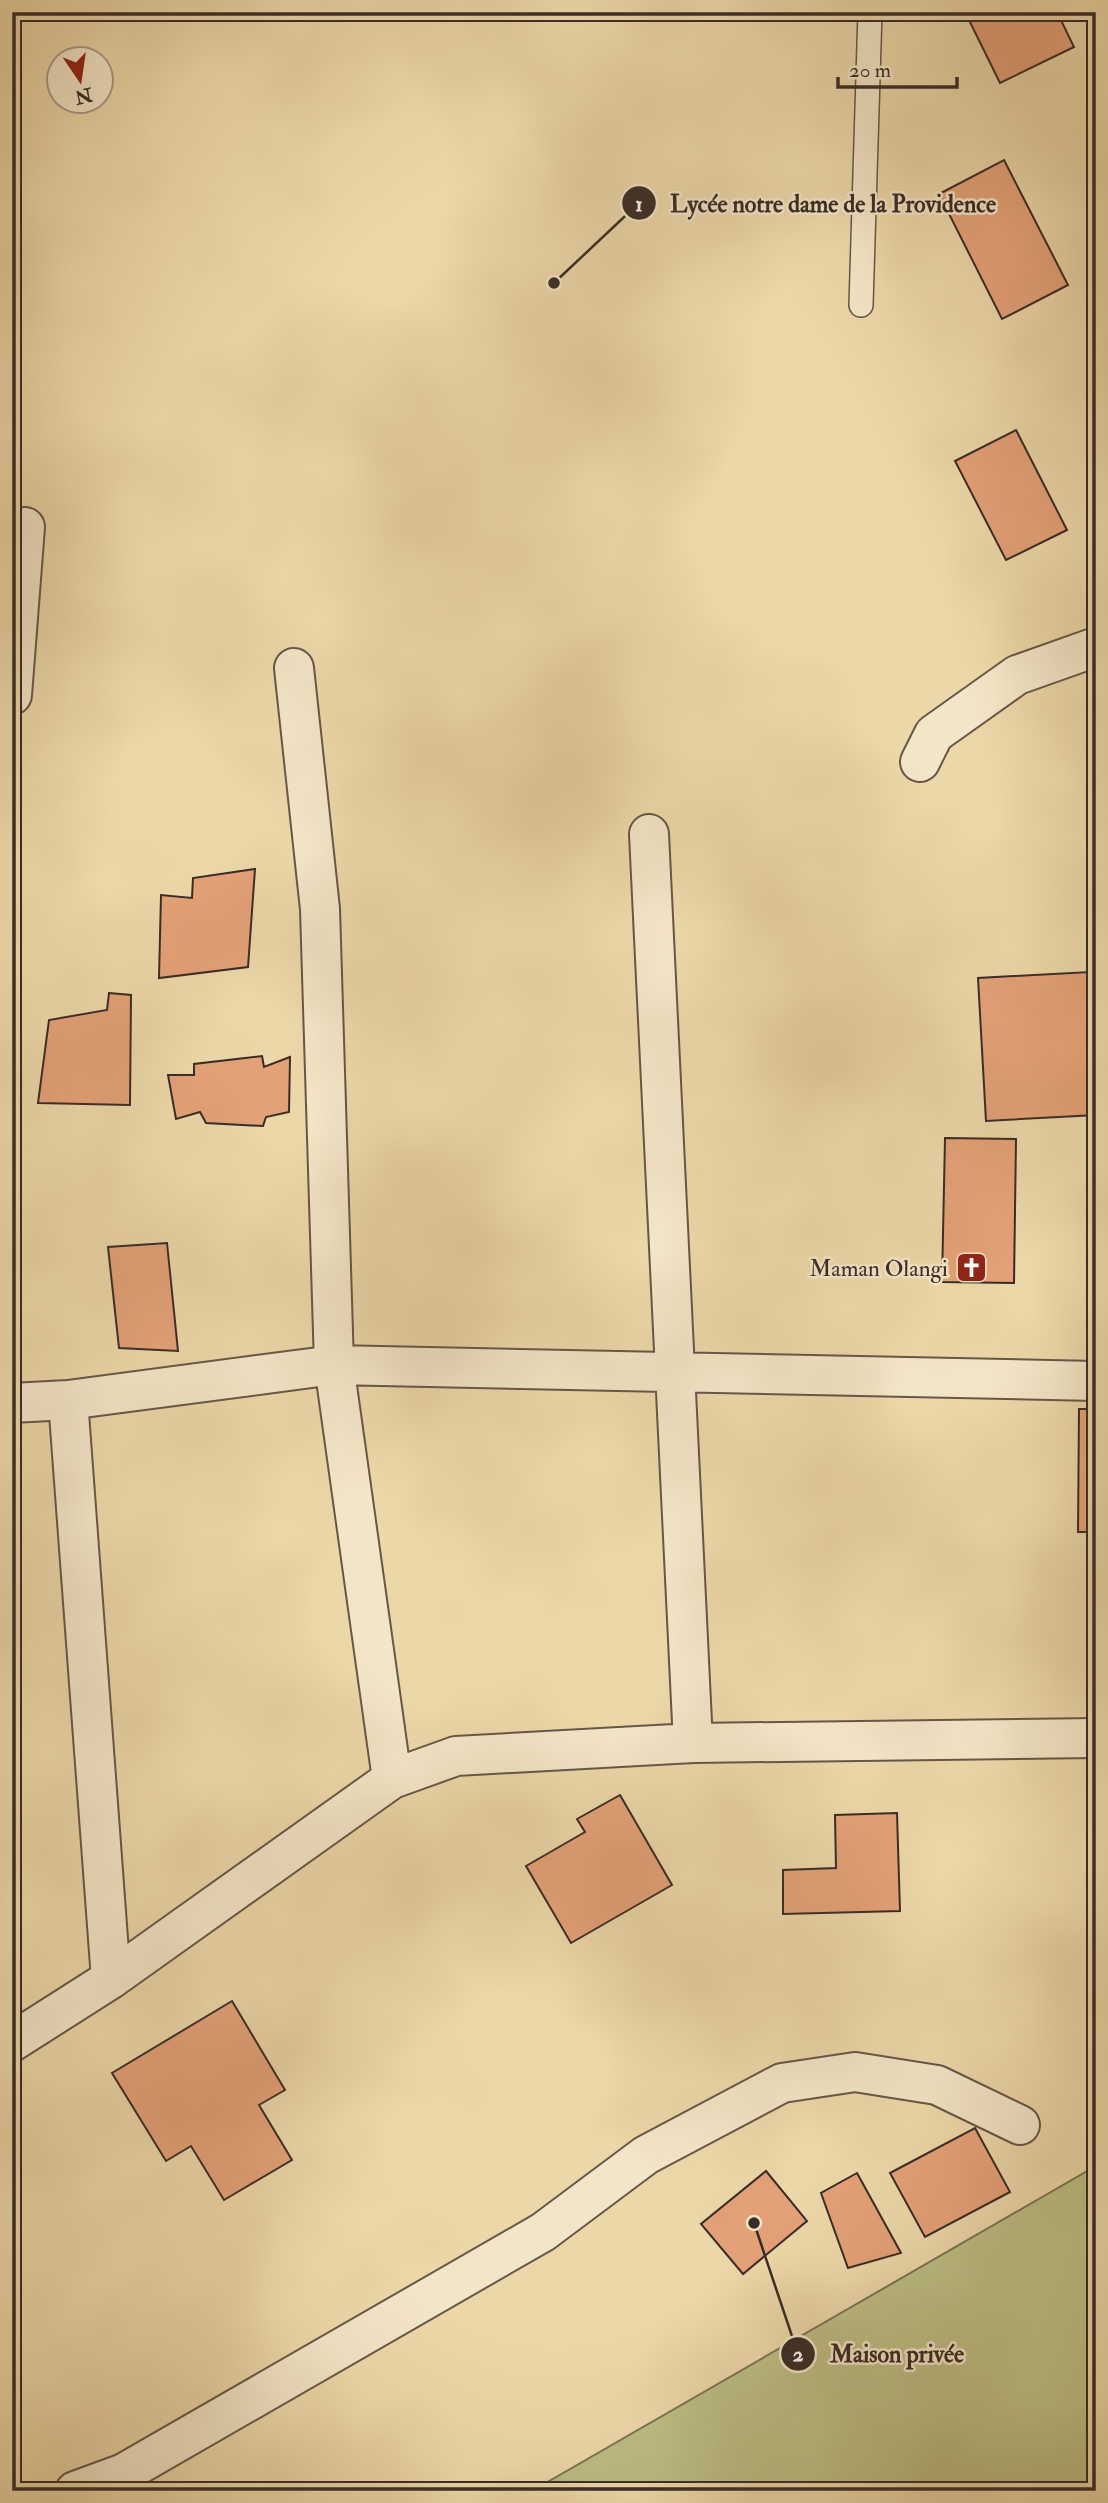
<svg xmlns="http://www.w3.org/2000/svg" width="1108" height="2503" font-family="'IM FELL Double Pica',serif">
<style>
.green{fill:#bcbd85;stroke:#7a7456;stroke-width:2}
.building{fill:#e4a178;stroke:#392c27;stroke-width:2}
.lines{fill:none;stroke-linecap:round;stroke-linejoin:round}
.lane-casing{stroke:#665748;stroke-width:26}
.street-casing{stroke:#665748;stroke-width:42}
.lane{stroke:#f3e5c7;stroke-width:23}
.street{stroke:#f3e5c7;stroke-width:38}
.labels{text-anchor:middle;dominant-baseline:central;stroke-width:5;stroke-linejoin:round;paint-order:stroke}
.poi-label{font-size:23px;fill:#392c27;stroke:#f3e5c7;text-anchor:end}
.leader{fill:none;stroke:#392c27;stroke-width:2.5}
.callout-dot{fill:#392c27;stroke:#f3e5c7;stroke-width:2.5}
.mark-label{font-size:21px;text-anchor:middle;font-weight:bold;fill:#fff}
.callout-label{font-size:24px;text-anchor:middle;font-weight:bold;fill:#392c27;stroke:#f3e5c7;stroke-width:5;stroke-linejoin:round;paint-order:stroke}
</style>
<rect width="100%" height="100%" fill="#ecd7a9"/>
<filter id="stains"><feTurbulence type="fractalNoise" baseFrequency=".00286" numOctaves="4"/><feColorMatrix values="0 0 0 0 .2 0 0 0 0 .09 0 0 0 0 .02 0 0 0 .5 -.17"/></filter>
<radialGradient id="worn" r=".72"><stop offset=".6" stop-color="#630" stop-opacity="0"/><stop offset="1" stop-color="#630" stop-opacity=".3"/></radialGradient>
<path class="green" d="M 1096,2166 L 1096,2491 L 532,2491 Z"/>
<path class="building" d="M 965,12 L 1057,12 L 1074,47 L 1000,83 Z
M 1004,160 L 1068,285 L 1002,319 L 939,194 Z
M 1016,430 L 1067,530 L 1006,560 L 955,461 Z
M 255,869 L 248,967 L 159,978 L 161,895 L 192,898 L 193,878 Z
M 1090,972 L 1096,1115 L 986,1121 L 978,978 Z
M 109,993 L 131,995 L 130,1105 L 38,1103 L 49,1020 L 107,1010 Z
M 262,1056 L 264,1067 L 290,1057 L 289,1112 L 266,1117 L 263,1126 L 206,1123 L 200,1112 L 176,1119 L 168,1075 L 194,1075 L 194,1064 Z
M 945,1138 L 1016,1139 L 1014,1283 L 942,1282 Z
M 167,1243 L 178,1351 L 119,1348 L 108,1247 Z
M 1079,1409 L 1096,1409 L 1096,1532 L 1078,1532 Z
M 620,1795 L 672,1885 L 571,1943 L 526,1866 L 585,1832 L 577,1819 Z
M 897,1813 L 900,1911 L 783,1914 L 783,1870 L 836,1868 L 835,1815 Z
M 232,2001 L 285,2090 L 259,2105 L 292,2160 L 224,2200 L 191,2146 L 166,2161 L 112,2073 Z
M 975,2128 L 1010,2192 L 925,2237 L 890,2173 Z
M 766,2171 L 807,2221 L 743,2274 L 701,2224 Z
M 857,2173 L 901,2253 L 848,2268 L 821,2193 Z"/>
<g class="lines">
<defs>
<path id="lane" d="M 861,305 L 870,12"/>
<path id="street" d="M 294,668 L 320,909 L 334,1365 L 392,1779
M 12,695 L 25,527
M 920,762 L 934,734 L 1017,675 L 1096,647
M 649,834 L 693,1743
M 68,1400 L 111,1979
M 12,1403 L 68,1400 L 334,1365 L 1096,1381
M 12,2042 L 111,1979 L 392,1779 L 456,1756 L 693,1743 L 1096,1738
M 75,2491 L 124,2473 L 543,2232 L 646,2155 L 782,2083 L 855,2072 L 937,2085 L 1020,2125"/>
</defs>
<use href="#lane" class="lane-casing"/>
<use href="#street" class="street-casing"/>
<use href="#lane" class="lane"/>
<use href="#street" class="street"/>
</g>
<defs>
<symbol id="church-square" viewBox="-11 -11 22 22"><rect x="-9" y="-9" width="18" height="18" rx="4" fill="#8f2418" stroke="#f3e5c7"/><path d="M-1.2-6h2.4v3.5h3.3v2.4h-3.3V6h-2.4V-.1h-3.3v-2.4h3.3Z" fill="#fff"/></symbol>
</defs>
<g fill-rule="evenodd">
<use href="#church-square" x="954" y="1250" width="35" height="35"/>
</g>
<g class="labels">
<g class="poi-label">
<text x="948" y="1268">Maman Olangi</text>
</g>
</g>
<path class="leader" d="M554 283L639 203M754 2223L798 2354"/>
<g class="callout-dot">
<circle cx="554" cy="283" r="7"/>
<circle cx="754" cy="2223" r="7"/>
<circle cx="639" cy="203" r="18"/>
<circle cx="798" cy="2354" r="18"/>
</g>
<g class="mark-label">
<text x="639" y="211">1</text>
<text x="798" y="2361">2</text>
</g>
<g class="callout-label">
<text x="833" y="212">Lycée notre dame de la Providence</text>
<text x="897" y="2362">Maison privée</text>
</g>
<rect width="1108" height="2503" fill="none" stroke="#ecd7a9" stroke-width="42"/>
<rect x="14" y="14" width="1080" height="2475" fill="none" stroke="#392c27" stroke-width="3.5"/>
<rect x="21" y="21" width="1066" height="2461" fill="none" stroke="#392c27" stroke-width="2"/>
<g transform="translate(80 80) rotate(167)"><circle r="33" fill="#f3e5c7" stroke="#a99b87" stroke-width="2"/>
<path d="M0-5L12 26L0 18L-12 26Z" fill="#8f2418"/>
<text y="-10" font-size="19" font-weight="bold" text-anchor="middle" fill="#392c27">N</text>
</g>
<path d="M838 77v10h119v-10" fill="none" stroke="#392c27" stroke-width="3.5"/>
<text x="849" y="77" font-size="21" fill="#392c27" stroke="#f3e5c7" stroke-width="5" paint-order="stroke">20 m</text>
<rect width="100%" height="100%" filter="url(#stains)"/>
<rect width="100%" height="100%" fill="url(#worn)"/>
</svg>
